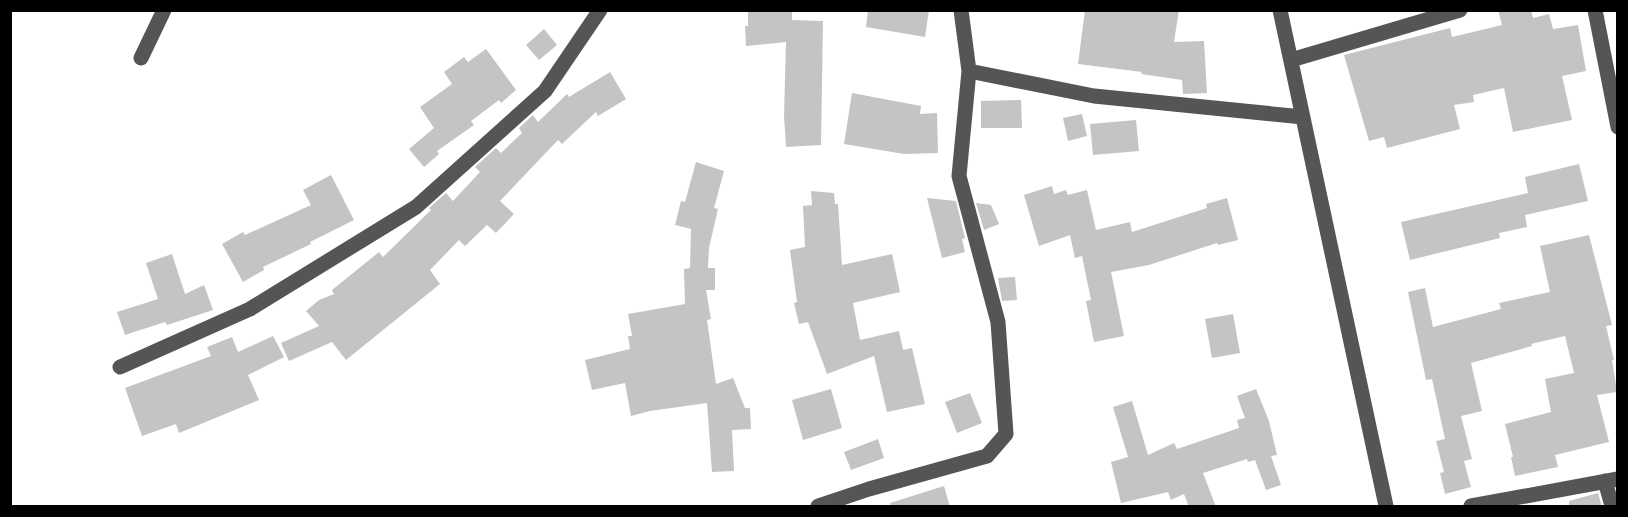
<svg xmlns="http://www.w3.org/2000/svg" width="1628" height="517" font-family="Signika,sans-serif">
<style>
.building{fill:#c4c4c4}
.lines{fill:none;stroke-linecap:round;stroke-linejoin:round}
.minor{stroke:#555;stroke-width:15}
</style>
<rect width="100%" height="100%" fill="#fff"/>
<path class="building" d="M 748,10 L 792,10 L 792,20 L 823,21 L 821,145 L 786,147 L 784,116 L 786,42 L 746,46 L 745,26 L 748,26 Z
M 868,10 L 929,10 L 925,37 L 866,27 Z
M 1085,10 L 1179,10 L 1174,42 L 1204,41 L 1207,93 L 1183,94 L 1182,80 L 1141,74 L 1142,72 L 1078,64 Z
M 1498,10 L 1531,10 L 1533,18 L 1549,14 L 1553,29 L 1578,25 L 1586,71 L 1562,76 L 1572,120 L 1513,132 L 1504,88 L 1473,95 L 1474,102 L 1454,105 L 1460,129 L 1387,148 L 1384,137 L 1369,141 L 1344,55 L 1450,28 L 1452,37 L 1502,25 Z
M 544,29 L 557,45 L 539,60 L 526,45 Z
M 486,49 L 516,90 L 501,103 L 499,100 L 471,121 L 474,125 L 437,151 L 439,154 L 424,167 L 409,149 L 434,128 L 420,107 L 452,84 L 444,72 L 464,57 L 468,62 Z
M 610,72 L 626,99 L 598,116 L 596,112 L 562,144 L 558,140 L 500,201 L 514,214 L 496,233 L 487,225 L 465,246 L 459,240 L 430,270 L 440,284 L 346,360 L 332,342 L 289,361 L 281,343 L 319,326 L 306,311 L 319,300 L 334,294 L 332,290 L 379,252 L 383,257 L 431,210 L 429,208 L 446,193 L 453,201 L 480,172 L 475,167 L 496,148 L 501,153 L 522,133 L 519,128 L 533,115 L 538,122 L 567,94 L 569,97 Z
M 852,93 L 921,106 L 920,114 L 937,113 L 938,153 L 904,154 L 844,144 Z
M 1021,100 L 1022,128 L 981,128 L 981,101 Z
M 1082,114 L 1087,136 L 1068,141 L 1063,118 Z
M 1136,120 L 1139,151 L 1093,155 L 1090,124 Z
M 696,162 L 724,171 L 714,208 L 718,209 L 709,248 L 708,268 L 715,268 L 715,290 L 706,290 L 711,319 L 707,320 L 716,384 L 733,378 L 745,408 L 750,408 L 751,429 L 732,430 L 734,471 L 712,472 L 707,403 L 650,411 L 631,416 L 625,383 L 592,390 L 585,360 L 630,349 L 628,336 L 632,336 L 628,314 L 685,304 L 684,269 L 690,268 L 691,229 L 675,225 L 681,201 L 685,202 Z
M 1579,164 L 1588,201 L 1525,215 L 1527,227 L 1499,233 L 1500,238 L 1410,260 L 1401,222 L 1528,193 L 1525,177 Z
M 331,175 L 354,220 L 310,242 L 311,244 L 263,267 L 264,270 L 243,282 L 222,244 L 243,232 L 245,235 L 311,205 L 303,190 Z
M 1052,186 L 1054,194 L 1066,190 L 1068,195 L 1087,190 L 1096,230 L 1130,222 L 1132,232 L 1207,208 L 1206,204 L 1227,198 L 1238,240 L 1218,245 L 1217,243 L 1149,265 L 1111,272 L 1124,336 L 1094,342 L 1086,301 L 1091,300 L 1082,256 L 1075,258 L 1070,235 L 1039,246 L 1024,195 Z
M 811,191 L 834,193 L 835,204 L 838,204 L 842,265 L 892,254 L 900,292 L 853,303 L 860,340 L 899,331 L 903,350 L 912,348 L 925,404 L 887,412 L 874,356 L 827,374 L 808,322 L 799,324 L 794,303 L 797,302 L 790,250 L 805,247 L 803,206 L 812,205 Z
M 927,198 L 956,201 L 965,238 L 962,239 L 965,252 L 942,258 Z
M 976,203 L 991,205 L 999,224 L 984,230 Z
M 1589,235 L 1612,325 L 1606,326 L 1614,360 L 1612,360 L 1617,392 L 1597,395 L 1609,442 L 1555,455 L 1558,467 L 1515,476 L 1511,457 L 1513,457 L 1505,424 L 1551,412 L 1545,379 L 1574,373 L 1565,336 L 1531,344 L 1532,346 L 1471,363 L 1482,411 L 1461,416 L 1472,459 L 1464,461 L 1471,487 L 1445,494 L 1440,473 L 1444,472 L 1436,441 L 1445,439 L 1432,379 L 1426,380 L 1408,292 L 1425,288 L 1433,327 L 1501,309 L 1499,303 L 1550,292 L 1540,246 Z
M 172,254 L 185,294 L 204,285 L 213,310 L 167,325 L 165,322 L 125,335 L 117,312 L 158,299 L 146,263 Z
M 1015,277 L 1017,300 L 1002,301 L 998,278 Z
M 1233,314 L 1240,353 L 1212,358 L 1205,319 Z
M 273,336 L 284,357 L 248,375 L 259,400 L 179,433 L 176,424 L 142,436 L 125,388 L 211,356 L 207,347 L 232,337 L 238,352 Z
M 831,389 L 842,428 L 803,440 L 792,400 Z
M 1256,389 L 1269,421 L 1277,455 L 1271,456 L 1281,485 L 1266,490 L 1255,460 L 1248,462 L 1247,459 L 1203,473 L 1216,507 L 1189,507 L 1184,494 L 1171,500 L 1168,492 L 1121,503 L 1111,462 L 1128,457 L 1113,407 L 1132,401 L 1148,455 L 1174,443 L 1177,449 L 1239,428 L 1237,420 L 1245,418 L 1237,396 Z
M 970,393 L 982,423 L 957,433 L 945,402 Z
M 878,439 L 884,458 L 851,470 L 844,452 Z
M 944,486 L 950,507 L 891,507 L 890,503 Z
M 1598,493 L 1602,507 L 1569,507 L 1569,501 Z"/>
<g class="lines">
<path class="minor" d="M 1280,10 L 1386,506
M 1595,10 L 1618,127
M 141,58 L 164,10
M 1291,60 L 1460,10
M 969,71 L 1094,96 L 1303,117
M 120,367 L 250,309 L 416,207 L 545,91 L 600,10
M 1605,481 L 1612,506
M 818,506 L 869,489 L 987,456 L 1006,434 L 998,322 L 959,176 L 969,71 L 961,10
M 1471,506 L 1618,479"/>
</g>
<rect width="1628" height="517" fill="none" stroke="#000000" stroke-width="24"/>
</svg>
